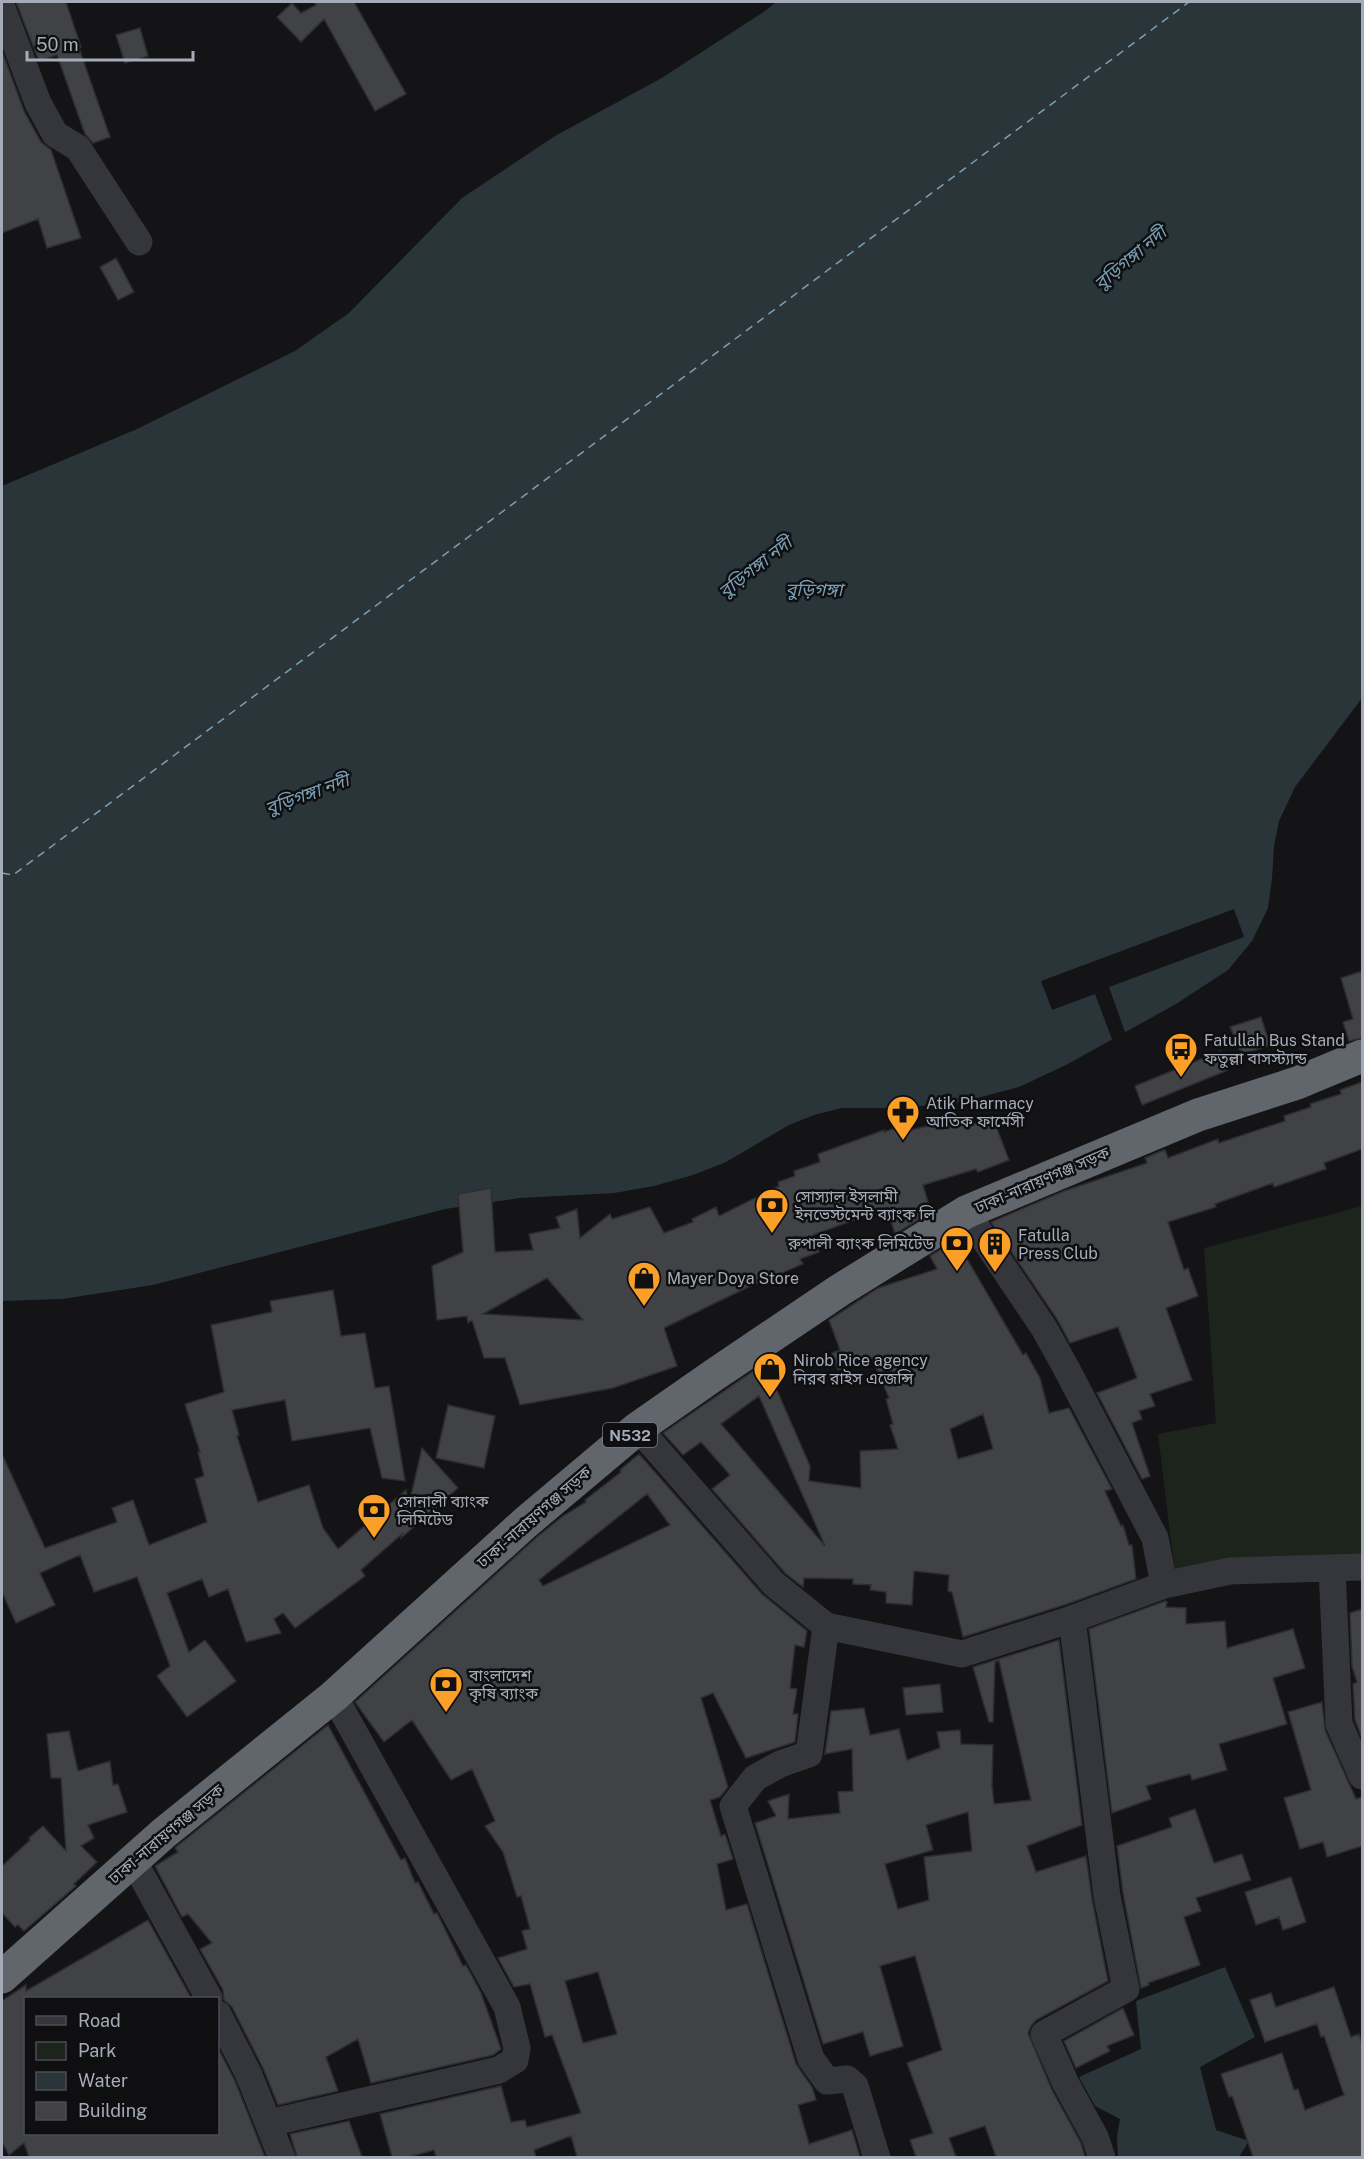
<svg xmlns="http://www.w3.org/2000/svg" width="1364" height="2159" font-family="'Public Sans','Noto Sans Bengali',sans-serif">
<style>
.green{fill:#1c241c}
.water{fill:#2a353a}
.pier{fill:#141416}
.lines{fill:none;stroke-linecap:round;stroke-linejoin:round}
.ferry{stroke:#7a9fb4;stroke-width:1.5;stroke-dasharray:8 6;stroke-linecap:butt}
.building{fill:#404246;stroke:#2e2e32;stroke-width:1.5;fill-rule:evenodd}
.street{stroke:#35363b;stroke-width:27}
.highway{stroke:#61656c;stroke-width:33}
.labels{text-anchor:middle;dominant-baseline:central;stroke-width:5;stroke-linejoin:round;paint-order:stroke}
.shield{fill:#0f0f11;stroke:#787d85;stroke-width:1.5}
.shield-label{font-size:15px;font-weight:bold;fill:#a5acb7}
.poi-label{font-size:16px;fill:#a5acb7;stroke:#0f0f11;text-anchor:start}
.street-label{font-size:16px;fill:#a5acb7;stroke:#0f0f11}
.water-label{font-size:18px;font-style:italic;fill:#7a9fb4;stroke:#0f0f11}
</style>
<rect width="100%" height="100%" fill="#141416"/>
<path class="green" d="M 1362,1206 L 1362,1570 L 1176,1582 L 1158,1434 L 1216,1423 L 1204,1248 Z"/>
<path class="water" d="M 776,2 L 1362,2 L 1362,698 L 1295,787 L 1279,821 L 1274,846 L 1272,879 L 1268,908 L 1252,941 L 1228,970 L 1176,1004 L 1066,1065 L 1019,1087 L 962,1102 L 897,1108 L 842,1108 L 814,1115 L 789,1125 L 726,1162 L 693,1175 L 654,1186 L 614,1193 L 520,1198 L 445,1209 L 153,1285 L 62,1299 L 2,1301 L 2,486 L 137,429 L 295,351 L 349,313 L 462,198 L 555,136 L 660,79 L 765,11 Z
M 1225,1967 L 1255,2037 L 1200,2067 L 1216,2130 L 1249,2141 L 1239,2157 L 1118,2157 L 1117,2136 L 1120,2119 L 1095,2106 L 1079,2077 L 1141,2049 L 1136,2001 Z"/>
<path class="pier" d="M 1234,909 L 1244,937 L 1109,987 L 1126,1035 L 1113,1042 L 1095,994 L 1052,1010 L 1041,981 Z"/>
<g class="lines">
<path class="ferry" d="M 2,873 L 13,875 L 1189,2"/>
</g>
<path class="building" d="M 16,2 L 66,2 L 81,47 L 79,48 L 110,137 L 93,143 L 85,134 L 57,55 L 39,61 Z
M 314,2 L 354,2 L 406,94 L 375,111 L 324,19 L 301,42 L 277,17 L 292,3 L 301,13 L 316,5 Z
M 140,28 L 148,56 L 125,63 L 116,35 Z
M 2,51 L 24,111 L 41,142 L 51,150 L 81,238 L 47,248 L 38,219 L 2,233 Z
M 116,258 L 134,292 L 118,300 L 100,267 Z
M 1362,971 L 1362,1038 L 1349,1041 L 1343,1022 L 1353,1019 L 1341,978 Z
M 1261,1017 L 1270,1045 L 1242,1055 L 1230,1027 Z
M 1221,1051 L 1228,1070 L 1142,1105 L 1135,1086 Z
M 1362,1082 L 1362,1149 L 1324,1163 L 1326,1169 L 1274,1187 L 1273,1183 L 1215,1204 L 1216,1207 L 1168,1222 L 1184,1270 L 1188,1268 L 1198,1296 L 1166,1308 L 1192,1380 L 1150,1394 L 1155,1406 L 1139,1411 L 1142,1419 L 1132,1423 L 1150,1476 L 1142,1479 L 1097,1393 L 1137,1378 L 1118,1327 L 1070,1343 L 1057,1319 L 991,1222 L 1064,1191 L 1147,1163 L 1145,1158 L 1159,1152 L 1165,1150 L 1168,1158 L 1218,1139 L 1219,1143 L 1285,1121 L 1284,1116 L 1311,1107 L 1310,1104 L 1341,1094 L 1340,1090 Z
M 960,1119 L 961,1125 L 994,1121 L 1009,1160 L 978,1172 L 976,1169 L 923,1185 L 931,1212 L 895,1234 L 887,1208 L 813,1235 L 819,1252 L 800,1259 L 803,1264 L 746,1288 L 664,1328 L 677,1366 L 613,1388 L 520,1405 L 505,1358 L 484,1358 L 472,1320 L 468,1323 L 467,1316 L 437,1320 L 432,1266 L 463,1252 L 458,1194 L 491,1188 L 495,1252 L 533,1250 L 529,1234 L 560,1228 L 556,1217 L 577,1209 L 580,1238 L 610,1214 L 612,1219 L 650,1207 L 664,1233 L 693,1222 L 692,1219 L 716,1207 L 719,1216 L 779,1186 L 778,1182 L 795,1176 L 794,1171 L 820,1162 L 818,1154 L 884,1130 L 884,1132 L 908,1124 L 910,1130 ZM 547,1278 L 583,1320 L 483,1314 Z
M 956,1240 L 1023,1355 L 1026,1353 L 1040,1378 L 1049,1413 L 1069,1408 L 1112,1489 L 1105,1491 L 1121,1526 L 1123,1525 L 1129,1545 L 1132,1545 L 1136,1579 L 1067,1604 L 963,1637 L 952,1592 L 948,1591 L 949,1575 L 914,1571 L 912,1605 L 886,1603 L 886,1592 L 870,1590 L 871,1585 L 853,1584 L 853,1579 L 804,1578 L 803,1587 L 785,1573 L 712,1489 L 730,1475 L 701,1442 L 683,1455 L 663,1433 L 765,1363 L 810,1466 L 809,1481 L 861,1488 L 860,1451 L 898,1449 L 890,1425 L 893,1424 L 886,1399 L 889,1398 L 872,1358 L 838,1370 L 832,1353 L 840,1350 L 829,1320 L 878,1288 L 937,1269 L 930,1256 ZM 759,1396 L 825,1546 L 721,1424 ZM 983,1414 L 993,1449 L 958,1459 L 950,1429 Z
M 333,1290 L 341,1336 L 365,1333 L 375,1388 L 389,1386 L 405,1481 L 382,1478 L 370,1428 L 292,1441 L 285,1400 L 232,1410 L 239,1435 L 237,1436 L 258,1502 L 309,1485 L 323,1528 L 338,1549 L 406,1490 L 409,1504 L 422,1448 L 458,1488 L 401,1538 L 402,1534 L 361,1570 L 365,1576 L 295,1628 L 283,1613 L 274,1619 L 281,1633 L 246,1642 L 228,1589 L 209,1597 L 202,1579 L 167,1593 L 189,1652 L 205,1640 L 236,1681 L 187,1717 L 157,1676 L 170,1666 L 137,1577 L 94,1592 L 80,1555 L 40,1573 L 55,1605 L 16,1623 L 2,1592 L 2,1454 L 45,1548 L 117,1522 L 112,1508 L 133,1500 L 149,1545 L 207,1522 L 195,1479 L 204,1476 L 198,1452 L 200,1452 L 185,1404 L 224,1392 L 211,1325 L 272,1312 L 270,1301 Z
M 448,1405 L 495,1416 L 484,1468 L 436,1458 Z
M 639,1454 L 762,1594 L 807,1631 L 804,1647 L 795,1645 L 790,1688 L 797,1689 L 793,1714 L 798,1714 L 795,1742 L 746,1758 L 713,1693 L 701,1698 L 728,1787 L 720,1797 L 710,1800 L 721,1836 L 725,1834 L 733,1859 L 717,1864 L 726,1910 L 747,1904 L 796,2064 L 812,2087 L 816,2100 L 798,2105 L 809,2144 L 852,2130 L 860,2157 L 577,2157 L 571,2136 L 534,2150 L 536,2157 L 436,2157 L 434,2150 L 409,2157 L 392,2157 L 380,2114 L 501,2086 L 511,2122 L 525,2120 L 527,2127 L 581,2113 L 552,2035 L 545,2037 L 530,1984 L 514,1987 L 498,1958 L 527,1949 L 522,1931 L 530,1929 L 521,1896 L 517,1897 L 503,1852 L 485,1826 L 495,1821 L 472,1769 L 451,1780 L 412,1720 L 384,1742 L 355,1702 L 537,1537 L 563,1516 L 586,1502 L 585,1500 L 621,1472 L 620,1470 ZM 647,1494 L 670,1525 L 543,1586 L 539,1580 ZM 598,1972 L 617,2034 L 583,2043 L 565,1981 Z
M 1165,1601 L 1167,1602 L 1166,1607 L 1186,1608 L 1186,1624 L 1225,1621 L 1227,1648 L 1293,1629 L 1305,1668 L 1273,1678 L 1287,1724 L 1219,1744 L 1227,1770 L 1192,1780 L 1190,1774 L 1146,1786 L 1151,1799 L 1112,1813 L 1089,1629 Z
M 1362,1609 L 1362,1738 L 1355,1720 L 1353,1684 L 1357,1682 L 1352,1666 L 1350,1613 Z
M 1059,1640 L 1082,1825 L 1027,1846 L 1036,1872 L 1086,1856 L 1092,1899 L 1108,1981 L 1036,2020 L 1031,2026 L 1028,2033 L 1052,2090 L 1081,2143 L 1085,2157 L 996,2157 L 985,2126 L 949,2138 L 956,2157 L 916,2157 L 910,2140 L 933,2133 L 907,2063 L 942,2050 L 915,1956 L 880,1966 L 903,2046 L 870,2056 L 863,2032 L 823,2044 L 755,1823 L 776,1816 L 768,1801 L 789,1794 L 788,1819 L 840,1813 L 838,1792 L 853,1791 L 852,1749 L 825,1754 L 831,1711 L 864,1708 L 870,1735 L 899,1729 L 907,1760 L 940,1748 L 937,1732 L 960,1730 L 961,1744 L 993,1745 L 992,1785 L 994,1804 L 1031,1800 L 999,1661 L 995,1662 L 993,1722 L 989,1722 L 973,1667 ZM 968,1812 L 972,1851 L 924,1857 L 929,1900 L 898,1909 L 885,1864 L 933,1850 L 926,1825 Z
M 940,1684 L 943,1712 L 906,1715 L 903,1688 Z
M 1322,1702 L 1325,1730 L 1356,1799 L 1362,1797 L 1362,1846 L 1327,1857 L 1323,1842 L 1300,1849 L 1284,1798 L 1311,1790 L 1288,1712 Z
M 328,1725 L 401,1860 L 405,1858 L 415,1883 L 418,1882 L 434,1914 L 437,1913 L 463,1966 L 466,1965 L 481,1993 L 501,2049 L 493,2055 L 371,2083 L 358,2039 L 326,2057 L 338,2091 L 278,2105 L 263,2068 L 232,2007 L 224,2000 L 223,1990 L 200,1949 L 212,1943 L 188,1914 L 182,1917 L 155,1866 L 178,1852 L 175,1848 L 176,1847 Z
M 69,1731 L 78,1771 L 110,1761 L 113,1785 L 118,1784 L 127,1812 L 88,1825 L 94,1838 L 81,1846 L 97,1862 L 74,1884 L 76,1886 L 24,1931 L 18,1925 L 15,1927 L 2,1913 L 2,1866 L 30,1840 L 29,1838 L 43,1826 L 66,1851 L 61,1778 L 51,1778 L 47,1734 Z
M 1195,1809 L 1214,1863 L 1242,1854 L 1251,1880 L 1196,1898 L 1201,1911 L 1184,1917 L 1200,1965 L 1148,1983 L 1149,1985 L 1141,1988 L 1123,1893 L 1117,1846 L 1172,1827 L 1169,1818 Z
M 1291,1877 L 1306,1922 L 1283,1930 L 1279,1917 L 1256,1925 L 1245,1892 Z
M 148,1920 L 191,1998 L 26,1998 L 26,2133 L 218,2133 L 218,2053 L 220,2052 L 235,2081 L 265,2157 L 29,2157 L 24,2143 L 9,2155 L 2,2142 L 2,2001 L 26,1985 L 26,1991 Z
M 1334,1987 L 1351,2037 L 1359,2034 L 1362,2044 L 1362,2157 L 1253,2157 L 1232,2096 L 1229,2097 L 1221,2074 L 1282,2053 L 1294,2090 L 1298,2089 L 1305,2110 L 1344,2095 L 1324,2036 L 1321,2037 L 1317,2024 L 1265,2042 L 1250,2000 L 1271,1993 L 1276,2007 Z
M 1123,2008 L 1134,2035 L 1107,2046 L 1110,2051 L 1076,2068 L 1064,2041 Z
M 349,2121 L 362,2157 L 297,2157 L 290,2134 Z"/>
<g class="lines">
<path class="street" d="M 2,8 L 38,103 L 55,134 L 78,148 L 139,242
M 966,1212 L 1044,1328 L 1064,1364 L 1155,1538 L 1164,1585 L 1230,1571 L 1362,1567
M 638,1428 L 774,1584 L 826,1626 L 809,1754 L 780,1764 L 755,1778 L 733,1806 L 811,2059 L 827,2081 L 847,2079 L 855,2086 L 877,2158
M 1332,1568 L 1339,1724 L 1362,1776
M 1072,1619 L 1107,1896 L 1126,1989 L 1044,2034 L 1066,2084 L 1095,2137 L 1102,2158
M 826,1626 L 962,1654 L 1072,1619 L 1164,1585
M 133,1860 L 209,1998
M 218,2014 L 249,2075 L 282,2158
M 269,2123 L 499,2070 L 515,2060 L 517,2048 L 507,2007 L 334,1696"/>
<path class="highway" d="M 2,1977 L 164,1833 L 334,1696 L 525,1523 L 638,1428 L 714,1375 L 840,1290 L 966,1212 L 1198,1115 L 1297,1083 L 1362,1056"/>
</g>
<defs>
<symbol id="bus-pin" viewBox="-11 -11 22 30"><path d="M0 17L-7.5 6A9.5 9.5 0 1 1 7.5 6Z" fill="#fb9f27" stroke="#0f0f11"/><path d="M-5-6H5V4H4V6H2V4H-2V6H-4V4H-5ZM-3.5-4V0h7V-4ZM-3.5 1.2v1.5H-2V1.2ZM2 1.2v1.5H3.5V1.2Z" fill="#111"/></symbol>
<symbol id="pharmacy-pin" viewBox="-11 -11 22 30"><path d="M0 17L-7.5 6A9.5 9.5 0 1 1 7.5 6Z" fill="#fb9f27" stroke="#0f0f11"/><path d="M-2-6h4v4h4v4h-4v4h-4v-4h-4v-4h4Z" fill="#111"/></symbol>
<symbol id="bank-pin" viewBox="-11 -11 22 30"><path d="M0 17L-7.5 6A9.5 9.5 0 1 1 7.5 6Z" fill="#fb9f27" stroke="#0f0f11"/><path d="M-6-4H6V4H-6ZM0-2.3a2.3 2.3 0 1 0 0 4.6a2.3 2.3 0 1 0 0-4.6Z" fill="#111"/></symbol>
<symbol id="building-pin" viewBox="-11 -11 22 30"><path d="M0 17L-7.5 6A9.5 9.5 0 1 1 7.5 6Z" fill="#fb9f27" stroke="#0f0f11"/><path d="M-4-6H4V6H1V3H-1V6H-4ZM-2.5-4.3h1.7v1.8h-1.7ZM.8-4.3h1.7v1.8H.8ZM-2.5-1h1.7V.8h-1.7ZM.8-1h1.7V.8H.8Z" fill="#111"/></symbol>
<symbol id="shop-pin" viewBox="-11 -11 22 30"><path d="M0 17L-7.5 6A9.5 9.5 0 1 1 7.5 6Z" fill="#fb9f27" stroke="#0f0f11"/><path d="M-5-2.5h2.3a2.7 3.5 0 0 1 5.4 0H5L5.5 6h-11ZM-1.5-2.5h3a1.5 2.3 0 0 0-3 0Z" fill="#111"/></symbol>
</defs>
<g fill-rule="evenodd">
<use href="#bus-pin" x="1162" y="1030" width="38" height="52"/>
<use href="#pharmacy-pin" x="884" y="1093" width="38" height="52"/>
<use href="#bank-pin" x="753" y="1186" width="38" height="52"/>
<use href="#bank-pin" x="938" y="1224" width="38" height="52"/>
<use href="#building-pin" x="976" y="1225" width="38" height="52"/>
<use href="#shop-pin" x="625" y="1259" width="38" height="52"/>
<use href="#shop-pin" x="751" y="1350" width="38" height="52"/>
<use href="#bank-pin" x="355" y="1491" width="38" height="52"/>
<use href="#bank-pin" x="427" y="1665" width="38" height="52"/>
</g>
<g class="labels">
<rect class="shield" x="603" y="1423" width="54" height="24" rx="4.5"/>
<g class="shield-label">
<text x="630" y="1435">N532</text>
</g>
<g class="poi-label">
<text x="1204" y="1040">Fatullah Bus Stand<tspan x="1204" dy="18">ফতুল্লা বাসস্ট্যান্ড</tspan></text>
<text x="926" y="1103">Atik Pharmacy<tspan x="926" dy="18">আতিক ফার্মেসী</tspan></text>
<text x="795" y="1196">সোস্যাল ইসলামী<tspan x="795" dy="18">ইনভেস্টমেন্ট ব্যাংক লি</tspan></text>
<text x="1018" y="1235">Fatulla<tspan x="1018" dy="18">Press Club</tspan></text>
<text x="934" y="1243" text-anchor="end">রুপালী ব্যাংক লিমিটেড</text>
<text x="667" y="1278">Mayer Doya Store</text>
<text x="793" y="1360">Nirob Rice agency<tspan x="793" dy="18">নিরব রাইস এজেন্সি</tspan></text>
<text x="397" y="1501">সোনালী ব্যাংক<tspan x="397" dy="18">লিমিটেড</tspan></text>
<text x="469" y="1675">বাংলাদেশ<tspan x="469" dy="18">কৃষি ব্যাংক</tspan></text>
</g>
<g class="street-label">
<text transform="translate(1042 1180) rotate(-23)">ঢাকা-নারায়ণগঞ্জ সড়ক</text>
<text transform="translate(534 1517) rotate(-41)">ঢাকা-নারায়ণগঞ্জ সড়ক</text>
<text transform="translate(166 1834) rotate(-40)">ঢাকা-নারায়ণগঞ্জ সড়ক</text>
</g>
<g class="water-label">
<text transform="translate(1130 258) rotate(-40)">বুড়িগঙ্গা নদী</text>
<text transform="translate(755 567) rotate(-38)">বুড়িগঙ্গা নদী</text>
<text x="814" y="589">বুড়িগঙ্গা</text>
<text transform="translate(307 794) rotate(-20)">বুড়িগঙ্গা নদী</text>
</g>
</g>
<rect width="1364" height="2159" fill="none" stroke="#a5acb7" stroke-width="6"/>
<rect x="24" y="1997" width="195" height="138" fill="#0f0f11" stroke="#4b4e53" stroke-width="1.5"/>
<rect x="36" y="2016" width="30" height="9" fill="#35363b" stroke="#4b4e53" stroke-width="1.5"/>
<text x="78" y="2027" font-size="18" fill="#a5acb7">Road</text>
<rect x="36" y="2042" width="30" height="18" fill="#1c241c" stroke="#4b4e53" stroke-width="1.5"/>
<text x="78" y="2057" font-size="18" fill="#a5acb7">Park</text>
<rect x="36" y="2072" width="30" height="18" fill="#2a353a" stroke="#4b4e53" stroke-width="1.5"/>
<text x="78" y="2087" font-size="18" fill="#a5acb7">Water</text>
<rect x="36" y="2102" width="30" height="18" fill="#404246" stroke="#4b4e53" stroke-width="1.5"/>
<text x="78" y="2117" font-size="18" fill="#a5acb7">Building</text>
<path d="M27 51v9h166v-9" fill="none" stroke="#a5acb7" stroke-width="3"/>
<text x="36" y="51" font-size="18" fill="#a5acb7" stroke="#0f0f11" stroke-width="4.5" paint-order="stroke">50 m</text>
</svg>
